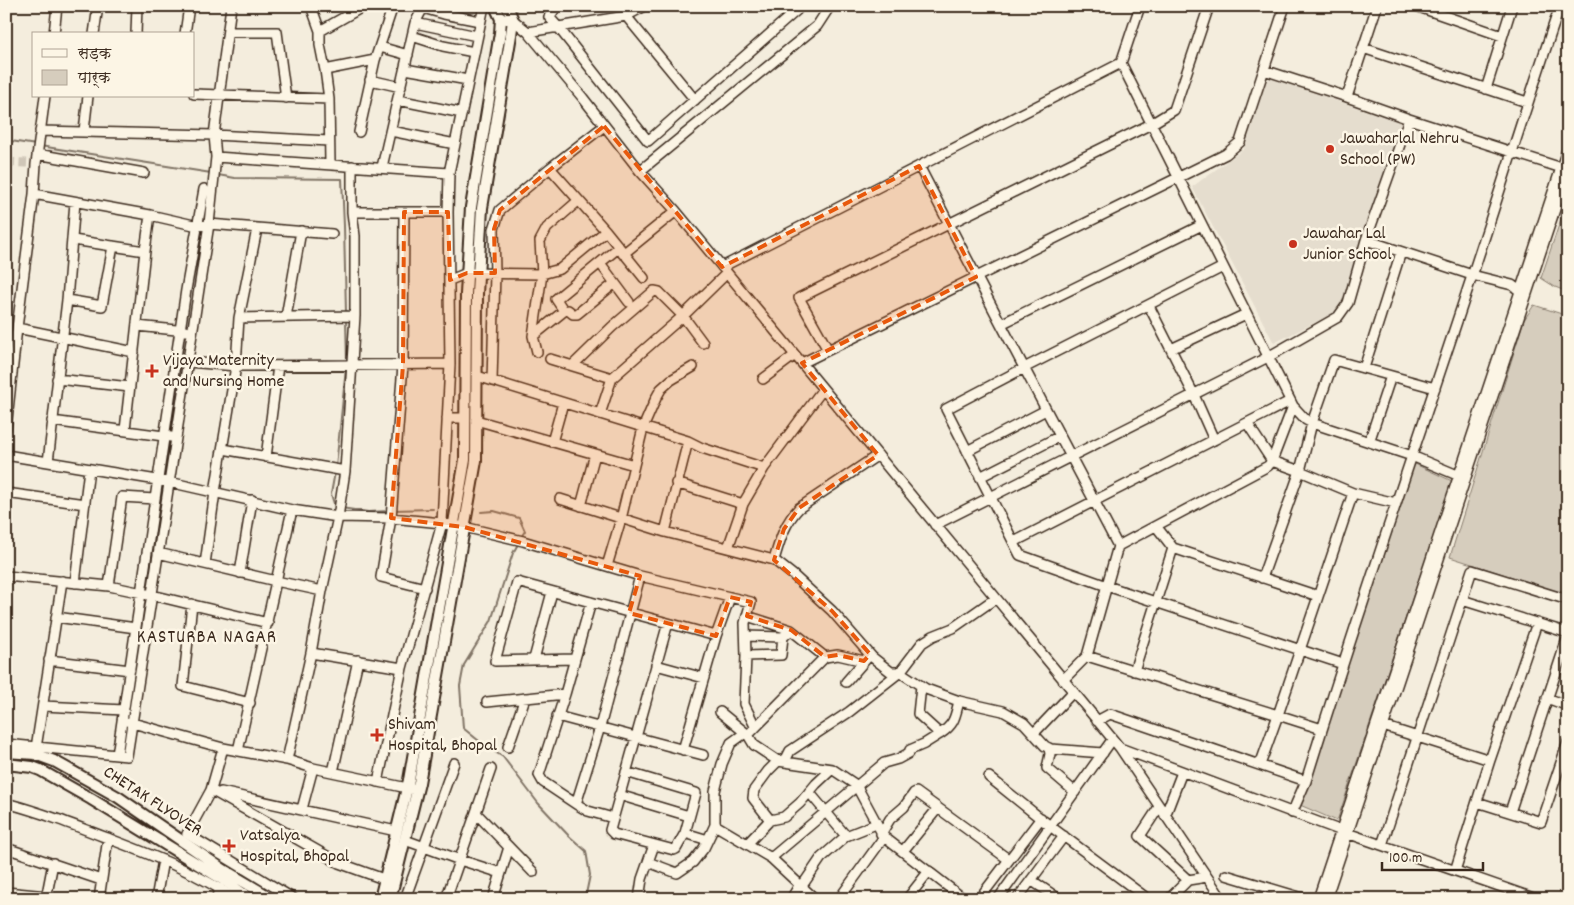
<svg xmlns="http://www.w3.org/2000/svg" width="1574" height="905" font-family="Dekko,'Playpen Sans Deva',sans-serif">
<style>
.built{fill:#e5ddce}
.green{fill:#d6cdbd;stroke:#887c6e}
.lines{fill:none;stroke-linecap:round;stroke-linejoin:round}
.stream{stroke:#817466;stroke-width:2}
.minor-tunnel{stroke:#cfc6b7;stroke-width:9;stroke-dasharray:9 4.5;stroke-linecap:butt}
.minor-casing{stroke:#3b2a1e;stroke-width:12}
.major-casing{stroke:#3b2a1e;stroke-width:14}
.minor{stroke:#fcf5e5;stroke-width:9}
.major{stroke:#fcf5e5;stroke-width:10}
.marked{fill:#e8590c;fill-opacity:0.2;stroke:#e8590c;stroke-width:4;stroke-dasharray:10 6;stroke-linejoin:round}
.poi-dot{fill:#c8321e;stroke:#fcf5e5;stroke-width:2}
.labels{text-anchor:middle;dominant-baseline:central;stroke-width:5;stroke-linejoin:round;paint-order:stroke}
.poi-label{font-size:18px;fill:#3b2a1e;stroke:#fcf5e5;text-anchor:start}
.street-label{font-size:18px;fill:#3b2a1e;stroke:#fcf5e5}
.neighbourhood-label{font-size:19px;letter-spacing:1px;fill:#3b2a1e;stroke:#fcf5e5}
</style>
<rect width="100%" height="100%" fill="#f4eddd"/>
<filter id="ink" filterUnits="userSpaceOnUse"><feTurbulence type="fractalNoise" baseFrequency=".02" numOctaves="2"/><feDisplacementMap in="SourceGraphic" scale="10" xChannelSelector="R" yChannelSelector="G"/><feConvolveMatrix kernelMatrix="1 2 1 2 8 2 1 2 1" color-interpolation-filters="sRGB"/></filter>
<g filter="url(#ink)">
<path class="built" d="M 1271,78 L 1405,124 L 1344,301 L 1336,312 L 1274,343 L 1192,187 L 1244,149 L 1267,80 Z"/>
<path class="green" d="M 1568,198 L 1568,292 L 1555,287 L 1541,278 Z
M 1534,305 L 1568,316 L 1568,595 L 1450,557 L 1524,320 Z
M 1415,464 L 1452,481 L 1337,821 L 1300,805 L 1410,471 Z"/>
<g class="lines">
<path class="stream" d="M 11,141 L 36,145
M 40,146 L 211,173
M 218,175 L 235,178 L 342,179 L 344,226 L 346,313
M 346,320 L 347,363
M 336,467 L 346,368
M 335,472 L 331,494 L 335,507 L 337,507
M 341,508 L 368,512 L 389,511
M 393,510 L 433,509
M 481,512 L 494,511 L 519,518 L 525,531 L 521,537
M 518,544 L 513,553 L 491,621 L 464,665 L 460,686 L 463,728 L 484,745 L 503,757 L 538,803 L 569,836 L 586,851 L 590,875 L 585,899"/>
<path class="minor-tunnel" d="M 6,162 L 27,163"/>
<defs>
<path id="minor" d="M 311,6 L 320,31 L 320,45 L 325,70 L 329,99 L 330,164
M 557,6 L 549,17 L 558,27 L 648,141 L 797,10 L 795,6
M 1140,6 L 1121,63 L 1293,406 L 1306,420 L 1312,423 L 1412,456 L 1462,477
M 1416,6 L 1502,36
M 423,8 L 444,14 L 480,21
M 626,16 L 695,100
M 501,19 L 513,20 L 528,32 L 583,98 L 640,171 L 676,211 L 1120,748 L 1222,899
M 415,23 L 477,36
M 320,31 L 364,6
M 228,32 L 277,32 L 286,98
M 528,32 L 626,16 L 645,6
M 54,34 L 57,6
M 94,34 L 98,6
M 136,34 L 137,6
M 185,34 L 189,6
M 412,36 L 443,46 L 474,52
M 380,47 L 408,55
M 1363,48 L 1527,102
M 405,69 L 468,80
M 325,70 L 375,60
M 1264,70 L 1347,97 L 1409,119 L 1565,169
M 370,80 L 401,87
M 1486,89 L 1512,6
M 194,94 L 329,99
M 1347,97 L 1377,6
M 398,100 L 462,113
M 40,131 L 214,135 L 329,141
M 84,131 L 88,96
M 391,131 L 455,144
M 359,132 L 375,60 L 393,6
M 37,154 L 144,173
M 216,157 L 449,173
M 919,166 L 1001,324 L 1118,546 L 1087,656 L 1063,680
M 382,167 L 415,23 L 424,6
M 550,168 L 606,231 L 644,278
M 640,171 L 817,26 L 830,6
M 34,194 L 150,215 L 198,226 L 209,224 L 332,234
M 352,212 L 448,212
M 404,212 L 403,365 L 391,518 L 381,577 L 425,588
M 73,240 L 145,251 L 125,430
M 1366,240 L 1472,275 L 1512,285 L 1520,291 L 1525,292
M 145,251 L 150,215
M 623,254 L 676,211
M 600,263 L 629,302
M 722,267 L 1121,63
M 1223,267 L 1024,368 L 946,409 L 1020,555 L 1107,586 L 1343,664
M 450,280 L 467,273 L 542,274 L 560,269 L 606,231
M 67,300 L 102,306 L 113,246
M 1149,306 L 1194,395 L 1214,440
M 564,311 L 556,299 L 618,248
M 286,317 L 301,231
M 239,318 L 355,316
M 1001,324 L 1202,225
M 137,326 L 186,331
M 17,328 L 134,352
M 533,336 L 564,311 L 568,310 L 573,314 L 577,314 L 615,283
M 1171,349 L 1246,314
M 828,350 L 799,298 L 1151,124 L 1174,110 L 1209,6
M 537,352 L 533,336 L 542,274 L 540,241 L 547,228 L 578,201
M 550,359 L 612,378
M 188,362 L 236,366 L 450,364
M 802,363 L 1226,154 L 1240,142 L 1285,6
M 573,365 L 612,327 L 654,291 L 659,292 L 683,316 L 703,343
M 1364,368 L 1401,252
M 477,376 L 688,441 L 702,448 L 764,468
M 57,379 L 130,387
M 763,379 L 795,355
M 492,381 L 495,273 L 494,229 L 500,210 L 550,168 L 604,126
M 600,414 L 612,378 L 683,316 L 727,273
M 447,418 L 465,418
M 476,420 L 634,465
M 52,421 L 171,437
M 1247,423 L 1272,461 L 1300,471 L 1353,493 L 1396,503
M 6,428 L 17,328 L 34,194 L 36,164 L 45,96
M 552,442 L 563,403
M 1369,442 L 1391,376
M 223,449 L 345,471
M 967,451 L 1046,410
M 6,455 L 169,482 L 292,510 L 338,517 L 391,518 L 442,523 L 464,527 L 523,541 L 640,576 L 751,602 L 745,623 L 746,656 L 744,704 L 755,726
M 266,457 L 278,366
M 48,462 L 67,300 L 75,202
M 980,477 L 1060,436
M 676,483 L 743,504
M 6,493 L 85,504
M 560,499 L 665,532 L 774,560 L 793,575 L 832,611 L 872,657 L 891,672 L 900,672 L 926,689 L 959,701 L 1003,711 L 1024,723 L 1045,746 L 1051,749 L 1103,753
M 581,506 L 595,454
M 935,525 L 1268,357 L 1338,317 L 1348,303 L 1366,240 L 1409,119
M 1156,526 L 1173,548 L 1318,596
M 665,532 L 688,441
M 1014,542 L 1290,401
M 1118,546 L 1268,466 L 1272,461 L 1293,406
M 728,548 L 743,504 L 764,468 L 823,389
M 158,553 L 276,581 L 322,591
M 774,560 C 780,540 784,524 799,508 L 878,455
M 205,564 L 215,492 L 236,366 L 239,318 L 257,229
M 607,566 L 621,519 L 643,428 L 656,398 L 661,389 L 671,380 L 693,367
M 240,573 L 252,500
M 6,576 L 109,586 L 152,595 L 268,623
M 1262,578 L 1300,471 L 1312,423 L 1334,360 L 1435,388
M 75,583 L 89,469
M 109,586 L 122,497 L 155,499
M 1462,600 L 1568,633
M 192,604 L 183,686 L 250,703
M 747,616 L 791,630 L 825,657
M 56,617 L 136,628
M 746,636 L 783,637
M 311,653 L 402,668
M 746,656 L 781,655 L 783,637 L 791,630
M 1087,656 L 1278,715 L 1322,729
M 534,659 L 552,592
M 574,659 L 495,661 L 517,582 L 716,636
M 49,660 L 130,670
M 864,661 L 838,655 L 825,657 L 748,735 L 754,745 L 778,761 L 832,769 L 856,785 L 884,837 L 964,899
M 656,665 L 704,678
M 1134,671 L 1173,548
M 846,682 L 867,658
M 921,686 L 918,714 L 940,734 C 955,724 955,717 959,701
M 1547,698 L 1568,706
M 487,702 L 565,694
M 43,706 L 124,710
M 720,712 L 748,735
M 557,716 L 703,755
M 1097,721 L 1110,714 L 1306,781
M 129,722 L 223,748 L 287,760 L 313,768 L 412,789
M 1383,726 L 1490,760
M 1033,732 L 1036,731 L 1073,692
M 6,744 L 127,756 L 209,224 L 216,157 L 214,135 L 231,6
M 508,747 L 525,698
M 36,748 L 62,581
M 223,748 L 211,790 L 187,834 L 294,899
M 1049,748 L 1050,754 L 1047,768 L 1075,792
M 1120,748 L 1347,833 L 1536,899
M 683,750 L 716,636 L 730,597
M 238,751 L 292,510
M 117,755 L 186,290 L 204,189
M 287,760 L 311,653 L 322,591 L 338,517 L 345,471 L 355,316 L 355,236 L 352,212 L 352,166
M 1260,765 L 1278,715 L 1353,493
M 333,772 L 358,660
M 626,772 L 696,793 L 685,833 L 676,849 L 674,850 L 614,834 L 610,830 L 668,623
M 989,777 L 1050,826 L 1148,899
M 378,782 L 402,668 L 442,523 L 450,364 L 448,212 L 449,173 L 484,6
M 211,790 L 339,863 L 392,882
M 221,792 L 396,831
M 809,792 L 846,836
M 619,795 L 689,816
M 1477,802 L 1541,822 L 1568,742
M 6,803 C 44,813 79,827 115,841 C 157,857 199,874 236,899
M 576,804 L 543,782 L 539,775 L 565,694 L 591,602
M 1159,807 L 1140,836 L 1188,880
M 302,809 L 313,768
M 1510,812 L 1568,636
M 476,813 L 533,872
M 1292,813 L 1306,781 C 1358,612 1416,446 1471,279 C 1501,188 1529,97 1560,6
M 1165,816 L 1182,772
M 613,818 L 588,811 L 576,804 L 600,727 L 640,576
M 770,820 L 753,798 L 754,790 L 768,771 L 778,761 L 786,759 L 790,751 L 849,712 L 900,672 L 922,643 L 933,636 L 953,628 L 996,598
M 715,825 L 771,858 L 884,763 L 898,759 L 909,753 L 910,750 L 924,744 L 940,734
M 685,833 L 708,840
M 881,834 L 890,819 L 904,807 L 914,793 L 916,792 L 1008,859
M 405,840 L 460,860 L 501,873
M 747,844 L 770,820 L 784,817 L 800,803 L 816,784 L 832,769
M 1382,845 L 1472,570 L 1568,600
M 6,848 L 101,880
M 903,851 L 938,808
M 771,858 L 815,899
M 648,862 L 677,873 L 693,862 L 704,848 L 715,825 L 715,791 L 722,764 L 731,743 L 745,733
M 1455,871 L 1490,760 L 1537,623
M 1226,875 L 1306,899
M 1031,880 L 1059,899
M 802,886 L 821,858 L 846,836 L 876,824
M 6,892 L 47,896
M 46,899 L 53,863
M 99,899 L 108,838
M 156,899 L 163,860
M 216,899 L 220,888
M 405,899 L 454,763
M 446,899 L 491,769
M 493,899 L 509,847
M 639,899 L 642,879 L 654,845
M 791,899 L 800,884
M 839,899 L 884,837
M 907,899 L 929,871
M 979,899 L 1041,818
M 998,899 L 1112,740
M 1017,899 L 1064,836
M 1169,899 L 1188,880 L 1207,877
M 1318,899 L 1568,147
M 1326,899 L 1568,170"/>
<path id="major" d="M 6,752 L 35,754 L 54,761 L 118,797 L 224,870 L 273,899
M 6,764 L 32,767 L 40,770 L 91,799 L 222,879 L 251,899
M 380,899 L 409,780 L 465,460 L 466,294 L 471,207 L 500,33 L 501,19 L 495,6
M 390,899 L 419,783 L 476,461 L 477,294 L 482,208 L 511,35 L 513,20 L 507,6"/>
</defs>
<use href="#minor" class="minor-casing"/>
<use href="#major" class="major-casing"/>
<use href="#minor" class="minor"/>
<use href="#major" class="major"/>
</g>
</g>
<path class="marked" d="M 604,126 L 722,267 L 919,166 L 976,277 L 802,363 L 878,455 L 799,508 L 784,529 L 774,560 L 832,611 L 870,654 L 864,661 L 838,655 L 825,657 L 791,630 L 747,616 L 751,602 L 730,597 L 716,636 L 629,613 L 640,576 L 464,527 L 391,518 L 403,365 L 404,212 L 448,212 L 450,280 L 467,273 L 495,273 L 494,229 L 500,210 Z"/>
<g class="poi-dot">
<circle cx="1330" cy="149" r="5"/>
<circle cx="1293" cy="244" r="5"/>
<path d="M149.5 363.5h5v5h5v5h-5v5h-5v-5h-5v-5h5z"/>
<path d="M374.5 727.5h5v5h5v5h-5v5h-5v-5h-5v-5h5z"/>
<path d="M226.5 838.5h5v5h5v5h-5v5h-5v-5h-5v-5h5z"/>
</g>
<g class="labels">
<g class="poi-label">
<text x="1340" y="139">Jawaharlal Nehru<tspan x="1340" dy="21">School (PW)</tspan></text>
<text x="1303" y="234">Jawahar Lal<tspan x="1303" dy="21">Junior School</tspan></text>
<text x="163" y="361">Vijaya Maternity<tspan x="163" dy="21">and Nursing Home</tspan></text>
<text x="388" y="725">Shivam<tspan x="388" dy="21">Hospital, Bhopal</tspan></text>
<text x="240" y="836">Vatsalya<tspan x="240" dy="21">Hospital, Bhopal</tspan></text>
</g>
<g class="street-label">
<text transform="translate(152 802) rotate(33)">CHETAK FLYOVER</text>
</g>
<g class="neighbourhood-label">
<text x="207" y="638">KASTURBA NAGAR</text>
</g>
</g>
<rect width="1574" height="905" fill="none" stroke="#fcf5e5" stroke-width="25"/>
<rect x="12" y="12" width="1549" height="880" fill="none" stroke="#3b2a1e" stroke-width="2" filter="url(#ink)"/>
<rect x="32" y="32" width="162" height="65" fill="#fcf5e5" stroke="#afa495"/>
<rect x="42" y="49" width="25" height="8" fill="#fcf5e5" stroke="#afa495"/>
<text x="78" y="58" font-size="15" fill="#3b2a1e">सड़क</text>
<rect x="42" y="70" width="25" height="15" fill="#d6cdbd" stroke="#afa495"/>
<text x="78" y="82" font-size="15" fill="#3b2a1e">पार्क</text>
<path d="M1382 862v8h101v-8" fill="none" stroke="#3b2a1e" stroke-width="2.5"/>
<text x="1389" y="862" font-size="15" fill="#3b2a1e" stroke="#fcf5e5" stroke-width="4" paint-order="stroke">100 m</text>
</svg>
